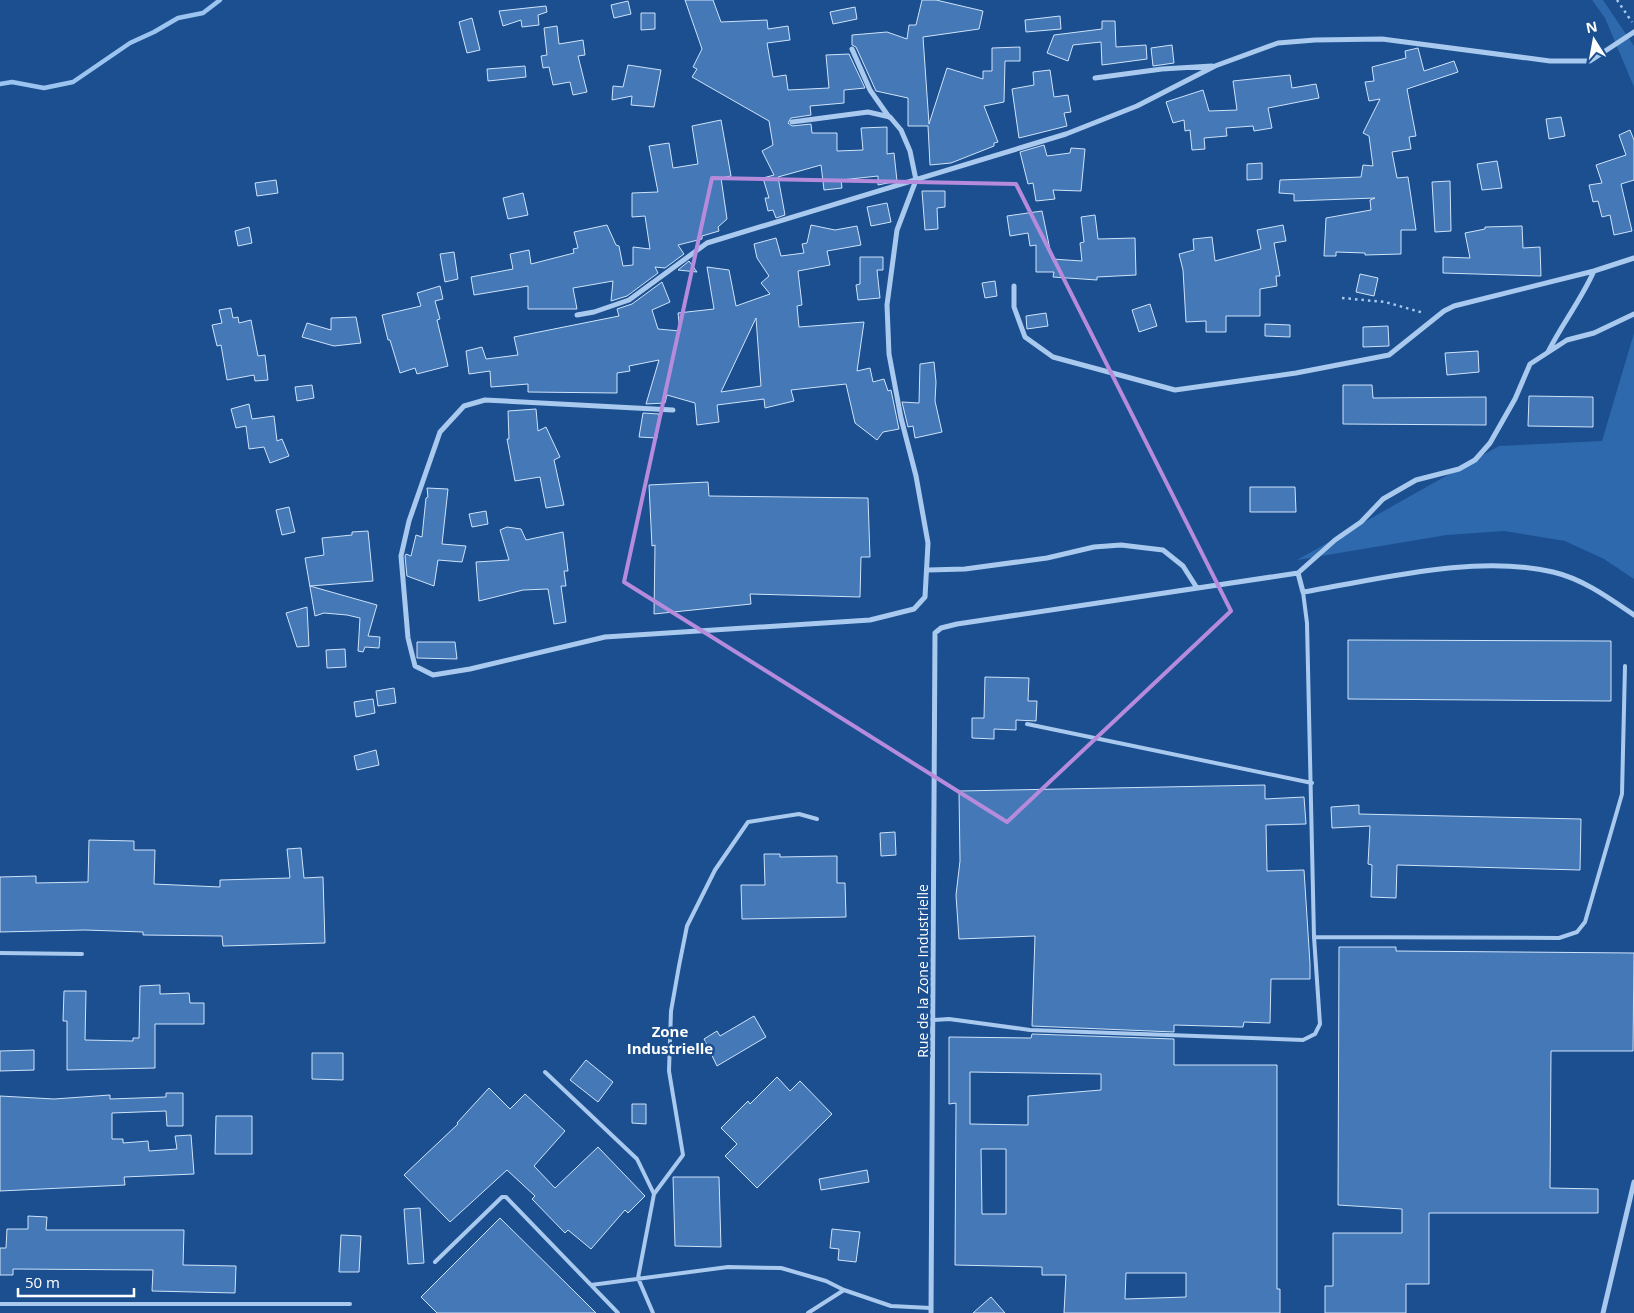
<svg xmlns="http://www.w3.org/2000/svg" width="1634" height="1313" font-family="'Open Sans',sans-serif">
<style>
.green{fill:#2e69ad}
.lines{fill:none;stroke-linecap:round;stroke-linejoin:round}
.stream{stroke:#9cc4f0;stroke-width:4.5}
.building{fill:#4478b7;stroke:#cfe3fa;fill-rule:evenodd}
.path{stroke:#a9c9ee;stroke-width:2.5;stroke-dasharray:2.5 4;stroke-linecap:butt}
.service{stroke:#a9c9ee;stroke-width:4}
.minor{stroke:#a9c9ee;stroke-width:5}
.marked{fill:none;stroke:#b68bdc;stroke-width:4;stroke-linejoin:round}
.labels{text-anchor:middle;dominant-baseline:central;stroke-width:5;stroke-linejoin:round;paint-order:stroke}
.street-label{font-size:14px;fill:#fff;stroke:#1b4f8f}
.neighbourhood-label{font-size:15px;font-weight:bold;fill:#fff;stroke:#1b4f8f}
</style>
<rect width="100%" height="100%" fill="#1b4f8f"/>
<path class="green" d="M 1592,0 L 1603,0 L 1634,46 L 1634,87 L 1605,18 Z
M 1634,333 L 1634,579 L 1604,559 L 1565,541 L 1504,531 L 1447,535 L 1297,560 L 1499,446 L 1602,441 Z"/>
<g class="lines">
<path class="stream" d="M 0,84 L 12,82 L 44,88 L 73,82 L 130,43 L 154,32 L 178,18 L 203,13 L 220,0"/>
</g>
<path class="building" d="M 685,0 L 713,0 L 721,22 L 767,20 L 768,29 L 788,26 L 790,40 L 767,43 L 773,77 L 786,75 L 788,90 L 829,88 L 826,55 L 849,54 L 865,88 L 844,90 L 844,103 L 810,106 L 811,115 L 791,118 L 788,123 L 792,126 L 811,124 L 812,133 L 837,133 L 837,151 L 863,150 L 861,128 L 887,127 L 887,154 L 894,153 L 897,181 L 878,185 L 878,176 L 841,180 L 842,188 L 824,190 L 821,165 L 778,177 L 785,215 L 776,218 L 773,210 L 768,211 L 765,198 L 769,198 L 763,178 L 774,175 L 762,151 L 773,145 L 769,121 L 692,77 L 697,69 L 693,67 L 702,49 Z
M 922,0 L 936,0 L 983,11 L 979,29 L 923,37 L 929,124 L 947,68 L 983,79 L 983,71 L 992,71 L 992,48 L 1020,47 L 1020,61 L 1005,61 L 1004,102 L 984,106 L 998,142 L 994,143 L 994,146 L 951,163 L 930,165 L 928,126 L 908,126 L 908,98 L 876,91 L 856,47 L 852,45 L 852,35 L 887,32 L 907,39 L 909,25 L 916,25 Z
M 628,1 L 631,14 L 614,18 L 611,5 Z
M 546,6 L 547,12 L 538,15 L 539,25 L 522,27 L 521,20 L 503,26 L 499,11 Z
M 855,7 L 857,19 L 833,24 L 830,12 Z
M 641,13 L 655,13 L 655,29 L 641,30 Z
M 1060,16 L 1061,29 L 1026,32 L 1025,20 Z
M 472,18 L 480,50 L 467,53 L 459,22 Z
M 1102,21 L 1115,21 L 1116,47 L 1146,45 L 1147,59 L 1102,65 L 1101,42 L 1073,45 L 1068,61 L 1047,53 L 1054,35 L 1102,29 Z
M 557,26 L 559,44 L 583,40 L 585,55 L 578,56 L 587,92 L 573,95 L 570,82 L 553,85 L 549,67 L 543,68 L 541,56 L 547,55 L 544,28 Z
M 1172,45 L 1174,63 L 1153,66 L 1151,48 Z
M 1418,48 L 1424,71 L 1454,61 L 1458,72 L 1407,89 L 1416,136 L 1409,137 L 1411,149 L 1392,152 L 1397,178 L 1408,177 L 1416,230 L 1401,230 L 1401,254 L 1365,255 L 1365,253 L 1336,252 L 1336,256 L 1324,256 L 1326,218 L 1371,210 L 1370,200 L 1375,198 L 1294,201 L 1294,194 L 1279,193 L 1280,180 L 1361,177 L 1363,165 L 1373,166 L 1369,136 L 1363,133 L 1380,99 L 1369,101 L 1365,82 L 1374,81 L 1372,67 L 1406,58 L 1405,51 Z
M 628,65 L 661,70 L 654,107 L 631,105 L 632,96 L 612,100 L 613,86 L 623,87 Z
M 525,66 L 526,77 L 488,81 L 487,69 Z
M 1050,70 L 1054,97 L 1068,95 L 1071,112 L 1064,113 L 1067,126 L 1019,138 L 1012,89 L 1034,85 L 1033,72 Z
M 1290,75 L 1292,88 L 1316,84 L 1319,98 L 1268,108 L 1272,128 L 1254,131 L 1253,126 L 1226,128 L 1227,136 L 1204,138 L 1205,149 L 1192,150 L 1190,130 L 1185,131 L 1184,120 L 1173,123 L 1166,102 L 1203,90 L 1209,111 L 1237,110 L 1233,81 Z
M 1561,117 L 1565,136 L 1549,139 L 1546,119 Z
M 721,120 L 731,176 L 721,178 L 727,219 L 718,227 L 719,231 L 702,236 L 702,239 L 678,245 L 684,254 L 665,268 L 655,267 L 658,273 L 627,296 L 611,301 L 613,281 L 573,288 L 577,309 L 528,309 L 528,286 L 474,295 L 471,277 L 513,269 L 510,254 L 529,250 L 531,264 L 574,253 L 573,249 L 578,248 L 574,232 L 607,225 L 616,245 L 619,246 L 623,266 L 633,265 L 633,247 L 650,249 L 645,216 L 632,217 L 632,193 L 658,192 L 649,146 L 669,143 L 673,168 L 698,164 L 692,126 Z
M 1630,130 L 1634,140 L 1634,180 L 1621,184 L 1632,231 L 1614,235 L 1610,215 L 1602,217 L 1598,201 L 1593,202 L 1589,185 L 1602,183 L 1596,165 L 1626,155 L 1619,135 Z
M 1044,145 L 1047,156 L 1070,153 L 1071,148 L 1085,149 L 1081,191 L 1053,190 L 1055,199 L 1036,201 L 1033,183 L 1028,184 L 1020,152 Z
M 1497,161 L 1502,188 L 1482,190 L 1477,164 Z
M 1262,163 L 1262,179 L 1247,180 L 1247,164 Z
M 276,180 L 278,193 L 257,196 L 255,183 Z
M 1450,181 L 1451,231 L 1435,232 L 1432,182 Z
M 922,191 L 945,191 L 945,207 L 937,208 L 938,229 L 925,230 Z
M 523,193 L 528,215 L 508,219 L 503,198 Z
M 887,203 L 891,222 L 871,226 L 867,207 Z
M 1042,211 L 1052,259 L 1082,261 L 1080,243 L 1084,242 L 1081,217 L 1095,215 L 1098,239 L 1135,238 L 1136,275 L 1097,277 L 1097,280 L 1053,277 L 1054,272 L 1036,272 L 1036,245 L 1030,246 L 1028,233 L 1010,236 L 1007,216 Z
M 811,225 L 835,230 L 857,226 L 861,245 L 827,251 L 830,265 L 798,271 L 802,305 L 797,306 L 799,327 L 864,322 L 857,371 L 870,368 L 873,382 L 884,379 L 888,391 L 891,390 L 899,429 L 883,432 L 877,440 L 855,423 L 846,384 L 791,390 L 794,401 L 765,408 L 764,399 L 717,405 L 719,422 L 697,425 L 695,403 L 667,395 L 665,403 L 646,404 L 659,360 L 629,366 L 630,371 L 617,373 L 617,393 L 528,392 L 528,384 L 491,387 L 490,371 L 469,374 L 466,351 L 482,347 L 486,359 L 518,355 L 514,337 L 619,316 L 617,309 L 632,304 L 662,282 L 670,302 L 652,310 L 658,329 L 680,331 L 678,313 L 714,309 L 707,267 L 729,270 L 736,306 L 770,294 L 761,283 L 769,276 L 757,258 L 754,244 L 776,238 L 781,256 L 804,253 L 802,244 L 807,243 ZM 756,318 L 761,386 L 721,392 Z
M 1283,225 L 1286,241 L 1274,243 L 1280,276 L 1276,276 L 1277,286 L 1260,289 L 1260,316 L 1226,316 L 1226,332 L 1206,332 L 1206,321 L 1186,322 L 1183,270 L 1179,254 L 1194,250 L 1193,239 L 1212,237 L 1215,261 L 1261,249 L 1257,230 Z
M 1522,226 L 1523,248 L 1540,247 L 1541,276 L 1443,273 L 1443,257 L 1470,258 L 1465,233 L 1485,229 L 1485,227 Z
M 249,227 L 252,243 L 238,246 L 235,231 Z
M 454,252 L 458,279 L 445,282 L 440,254 Z
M 860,257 L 883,257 L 883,270 L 877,270 L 880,298 L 858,300 L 856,285 L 860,284 Z
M 689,261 L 697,272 L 678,270 Z
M 1360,274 L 1378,278 L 1374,296 L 1356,292 Z
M 995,281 L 997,296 L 985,298 L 982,283 Z
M 440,286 L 443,299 L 435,301 L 440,319 L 437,320 L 448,366 L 417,374 L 415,368 L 400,373 L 390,340 L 388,340 L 382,315 L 421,306 L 417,293 Z
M 1150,304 L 1157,326 L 1139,332 L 1132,310 Z
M 231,308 L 233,318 L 238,317 L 239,323 L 251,320 L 258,356 L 265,355 L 268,380 L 255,381 L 254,375 L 227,380 L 221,345 L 217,346 L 212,325 L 222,323 L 219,310 Z
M 1046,313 L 1048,326 L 1027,329 L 1026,316 Z
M 356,317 L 361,343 L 334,346 L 302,337 L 307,323 L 331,330 L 331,318 Z
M 1265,324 L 1290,325 L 1290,337 L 1265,336 Z
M 1388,326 L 1389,346 L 1363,347 L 1363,327 Z
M 1478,351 L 1479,372 L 1447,375 L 1445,353 Z
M 934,362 L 936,382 L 935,401 L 942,432 L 915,438 L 913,426 L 908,427 L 902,402 L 919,403 L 920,364 Z
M 312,385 L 314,398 L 297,401 L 295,387 Z
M 1343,385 L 1372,385 L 1373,398 L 1486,397 L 1486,425 L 1343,424 Z
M 1529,396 L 1593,397 L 1593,427 L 1528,426 Z
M 249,404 L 252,419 L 274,416 L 277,441 L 282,439 L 289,456 L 270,463 L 264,447 L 249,449 L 246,426 L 236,428 L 231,409 Z
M 536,409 L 538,431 L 546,427 L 560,457 L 554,460 L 564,505 L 546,508 L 540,477 L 515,481 L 507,439 L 509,439 L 508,411 Z
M 643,413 L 659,414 L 657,438 L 639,437 Z
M 708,482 L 709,496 L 868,498 L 870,557 L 861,557 L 860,597 L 750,594 L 751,604 L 654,614 L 655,545 L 652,546 L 649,485 Z
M 1250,487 L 1295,487 L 1296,512 L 1250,512 Z
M 427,488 L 448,489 L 442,544 L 466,546 L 462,562 L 438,560 L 434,586 L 407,576 L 405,556 L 406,554 L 411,556 L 416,535 L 422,537 L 426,498 L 428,497 Z
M 289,507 L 295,532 L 282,535 L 276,510 Z
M 486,511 L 488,524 L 472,527 L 469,514 Z
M 507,527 L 521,529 L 526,540 L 563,532 L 568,571 L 564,571 L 566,586 L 561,586 L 566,622 L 554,624 L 548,589 L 523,590 L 479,601 L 476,562 L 509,560 L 500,530 Z
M 368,531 L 373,581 L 310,586 L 377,605 L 368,636 L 380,637 L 379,648 L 365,647 L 363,652 L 358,651 L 360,618 L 347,615 L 324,613 L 315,616 L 305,558 L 324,555 L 322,538 L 352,535 L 352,532 Z
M 307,607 L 309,646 L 297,647 L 286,613 Z
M 1348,640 L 1611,641 L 1611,701 L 1348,699 Z
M 417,642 L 455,642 L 457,659 L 417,658 Z
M 345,649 L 346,667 L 327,668 L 326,650 Z
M 985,677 L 1029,678 L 1028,701 L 1037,701 L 1036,721 L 1016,720 L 1016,730 L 994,729 L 994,739 L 972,738 L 972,718 L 984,718 Z
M 394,688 L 396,703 L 378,706 L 376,691 Z
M 373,699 L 375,713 L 356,717 L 354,702 Z
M 376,750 L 379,765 L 357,770 L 354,756 Z
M 1265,785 L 1265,799 L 1304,797 L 1306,824 L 1266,825 L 1267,871 L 1304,870 L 1310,964 L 1310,979 L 1271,979 L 1270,1023 L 1244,1022 L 1243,1027 L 1174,1025 L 1174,1032 L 1032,1026 L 1035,936 L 959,939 L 956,895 L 960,861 L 959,791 Z
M 1359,805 L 1359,814 L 1581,819 L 1580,870 L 1397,865 L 1396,898 L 1371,897 L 1372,865 L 1368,864 L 1370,826 L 1332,828 L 1331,807 Z
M 895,832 L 896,855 L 881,856 L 880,833 Z
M 89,840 L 134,841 L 134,850 L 155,850 L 154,884 L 220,887 L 220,880 L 290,878 L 287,849 L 301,848 L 304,878 L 323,877 L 325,943 L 223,946 L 222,936 L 143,935 L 143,932 L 85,930 L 0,932 L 0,877 L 36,876 L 36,883 L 88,882 Z
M 764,854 L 780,854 L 780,857 L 837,856 L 837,883 L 845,883 L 846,917 L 742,919 L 741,885 L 765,885 Z
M 1339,947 L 1396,947 L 1396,951 L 1634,953 L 1633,1051 L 1551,1051 L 1550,1188 L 1598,1189 L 1598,1213 L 1429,1213 L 1429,1284 L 1406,1284 L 1406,1313 L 1325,1313 L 1325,1286 L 1333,1286 L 1333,1233 L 1402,1233 L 1402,1209 L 1338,1205 Z
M 160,985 L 160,994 L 189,993 L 190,1003 L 204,1003 L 204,1024 L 155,1024 L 155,1068 L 67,1070 L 67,1021 L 63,1021 L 64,991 L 86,991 L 85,1040 L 133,1041 L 133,1038 L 139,1038 L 140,986 Z
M 754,1016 L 766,1037 L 717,1066 L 704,1039 L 717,1031 L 720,1036 Z
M 1032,1034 L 1174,1039 L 1174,1065 L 1277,1065 L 1277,1289 L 1280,1289 L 1280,1313 L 1064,1313 L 1066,1275 L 1042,1275 L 1042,1267 L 955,1265 L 956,1103 L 949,1104 L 949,1037 L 1031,1038 ZM 970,1072 L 1101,1074 L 1101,1090 L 1028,1096 L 1028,1125 L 970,1124 ZM 981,1149 L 1006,1149 L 1006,1214 L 982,1214 ZM 1126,1273 L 1186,1273 L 1186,1297 L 1125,1299 Z
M 34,1050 L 34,1070 L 0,1071 L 0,1051 Z
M 312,1053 L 343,1053 L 343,1080 L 312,1079 Z
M 586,1060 L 613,1082 L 598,1102 L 570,1080 Z
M 777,1077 L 790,1091 L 800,1081 L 832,1114 L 757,1188 L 725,1156 L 737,1144 L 721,1128 L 748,1101 L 750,1104 Z
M 489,1088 L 510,1109 L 525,1094 L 565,1131 L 534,1166 L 555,1188 L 598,1147 L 645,1196 L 628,1213 L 625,1210 L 591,1249 L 568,1230 L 565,1233 L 532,1199 L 535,1196 L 507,1170 L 450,1222 L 404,1175 L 458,1124 L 457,1123 Z
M 166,1093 L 183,1093 L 183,1126 L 167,1126 L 166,1111 L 112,1113 L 112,1139 L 123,1139 L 123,1143 L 148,1141 L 149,1151 L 177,1149 L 175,1136 L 191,1135 L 194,1174 L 124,1177 L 125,1185 L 0,1191 L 0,1096 L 54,1099 L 110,1095 L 110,1099 L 166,1097 Z
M 632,1104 L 646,1104 L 646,1124 L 632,1123 Z
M 216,1116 L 252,1116 L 252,1154 L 215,1154 Z
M 867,1170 L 869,1182 L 821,1190 L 819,1179 Z
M 673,1177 L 719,1177 L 721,1247 L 675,1246 Z
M 420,1208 L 424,1263 L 408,1264 L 404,1209 Z
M 28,1216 L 47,1217 L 46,1230 L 184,1230 L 183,1265 L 236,1266 L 235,1293 L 152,1291 L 153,1270 L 13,1269 L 13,1275 L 0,1275 L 0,1248 L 6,1248 L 7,1229 L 28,1229 Z
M 500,1218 L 576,1293 L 596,1313 L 437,1313 L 421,1297 Z
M 832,1229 L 860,1232 L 856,1262 L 838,1260 L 839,1249 L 830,1248 Z
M 341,1235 L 361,1236 L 359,1272 L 339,1272 Z
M 991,1297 L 1005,1313 L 973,1313 Z"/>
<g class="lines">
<path class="path" d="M 1617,0 L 1632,22
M 1342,298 L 1385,302 L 1424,313"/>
<path class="service" d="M 1027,724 L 1312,783
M 1314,937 L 1559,938 L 1577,932 L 1585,922 L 1622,794 L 1625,666
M 0,953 L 82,954
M 934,1020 L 949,1019 L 1030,1030 L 1303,1040 L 1315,1034 L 1320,1024 L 1314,937 L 1307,623 L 1303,592
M 545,1072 L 637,1159 L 654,1194 L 638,1278 L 653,1313
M 654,1194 L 683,1155 L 669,1071 L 671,1011 L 679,966 L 687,926 L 715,870 L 748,822 L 799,814 L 817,819
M 435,1262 L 502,1197 L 506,1197 L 618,1313
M 591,1285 L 728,1267 L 781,1268 L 826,1281 L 844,1290 L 891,1306 L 931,1308
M 0,1304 L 350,1304
M 808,1313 L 844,1290"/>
<path class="minor" d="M 852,49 L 870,90 L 889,117
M 1095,78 L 1162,69 L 1212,66
M 1014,286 L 1014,307 L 1025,337 L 1053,357 L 1175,390 L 1296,373 L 1389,355 L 1444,311 L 1454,306 L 1594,271 L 1634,258
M 577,315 L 594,312 L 629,300 L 707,243 L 1066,134 L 1137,106 L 1215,66 L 1278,43 L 1315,40 L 1382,39 L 1550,61 L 1590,61 L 1634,32
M 1548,352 C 1562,324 1581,300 1594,271
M 673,410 L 485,400 L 464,406 L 440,432 L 409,521 L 401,556 L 408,638 L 415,666 L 433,675 L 470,669 L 605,637 L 870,620 L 914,609 L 925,597 L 928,543 L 916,476 L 901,418 L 889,354 L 887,305 L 897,230 L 916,180 L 910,151 L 901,130 L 890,117 L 868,112 L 792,122
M 928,570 L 965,569 L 1047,558 L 1094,547 L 1121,545 L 1163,550 L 1183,566 L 1197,588
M 1298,573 L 1303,592 C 1381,579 1475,554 1553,572 C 1583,579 1609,598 1634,615
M 931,1313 L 935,633 L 941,628 L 957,624 L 1298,573 L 1335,540 L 1361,522 L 1383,499 L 1416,480 L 1459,469 L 1475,460 L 1490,443 L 1515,399 L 1530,364 L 1567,340 L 1594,333 L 1634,314
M 1603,1313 L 1634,1182"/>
</g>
<path class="marked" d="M 712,178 L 1016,184 L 1231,611 L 1007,822 L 624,582 Z"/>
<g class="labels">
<g class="street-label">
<text transform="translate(922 971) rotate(-90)">Rue de la Zone Industrielle</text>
</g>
<g class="neighbourhood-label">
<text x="670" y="1031">Zone<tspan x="670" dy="17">Industrielle</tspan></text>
</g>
</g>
<g transform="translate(1594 40) rotate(349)" stroke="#1b4f8f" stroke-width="4" paint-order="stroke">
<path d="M0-4L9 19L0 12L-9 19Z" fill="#ffffff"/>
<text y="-8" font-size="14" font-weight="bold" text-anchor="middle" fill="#ffffff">N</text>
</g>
<path d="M18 1288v8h116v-8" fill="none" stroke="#ffffff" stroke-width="2.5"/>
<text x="25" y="1288" font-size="15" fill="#ffffff" stroke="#1b4f8f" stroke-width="4" paint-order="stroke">50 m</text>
</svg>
